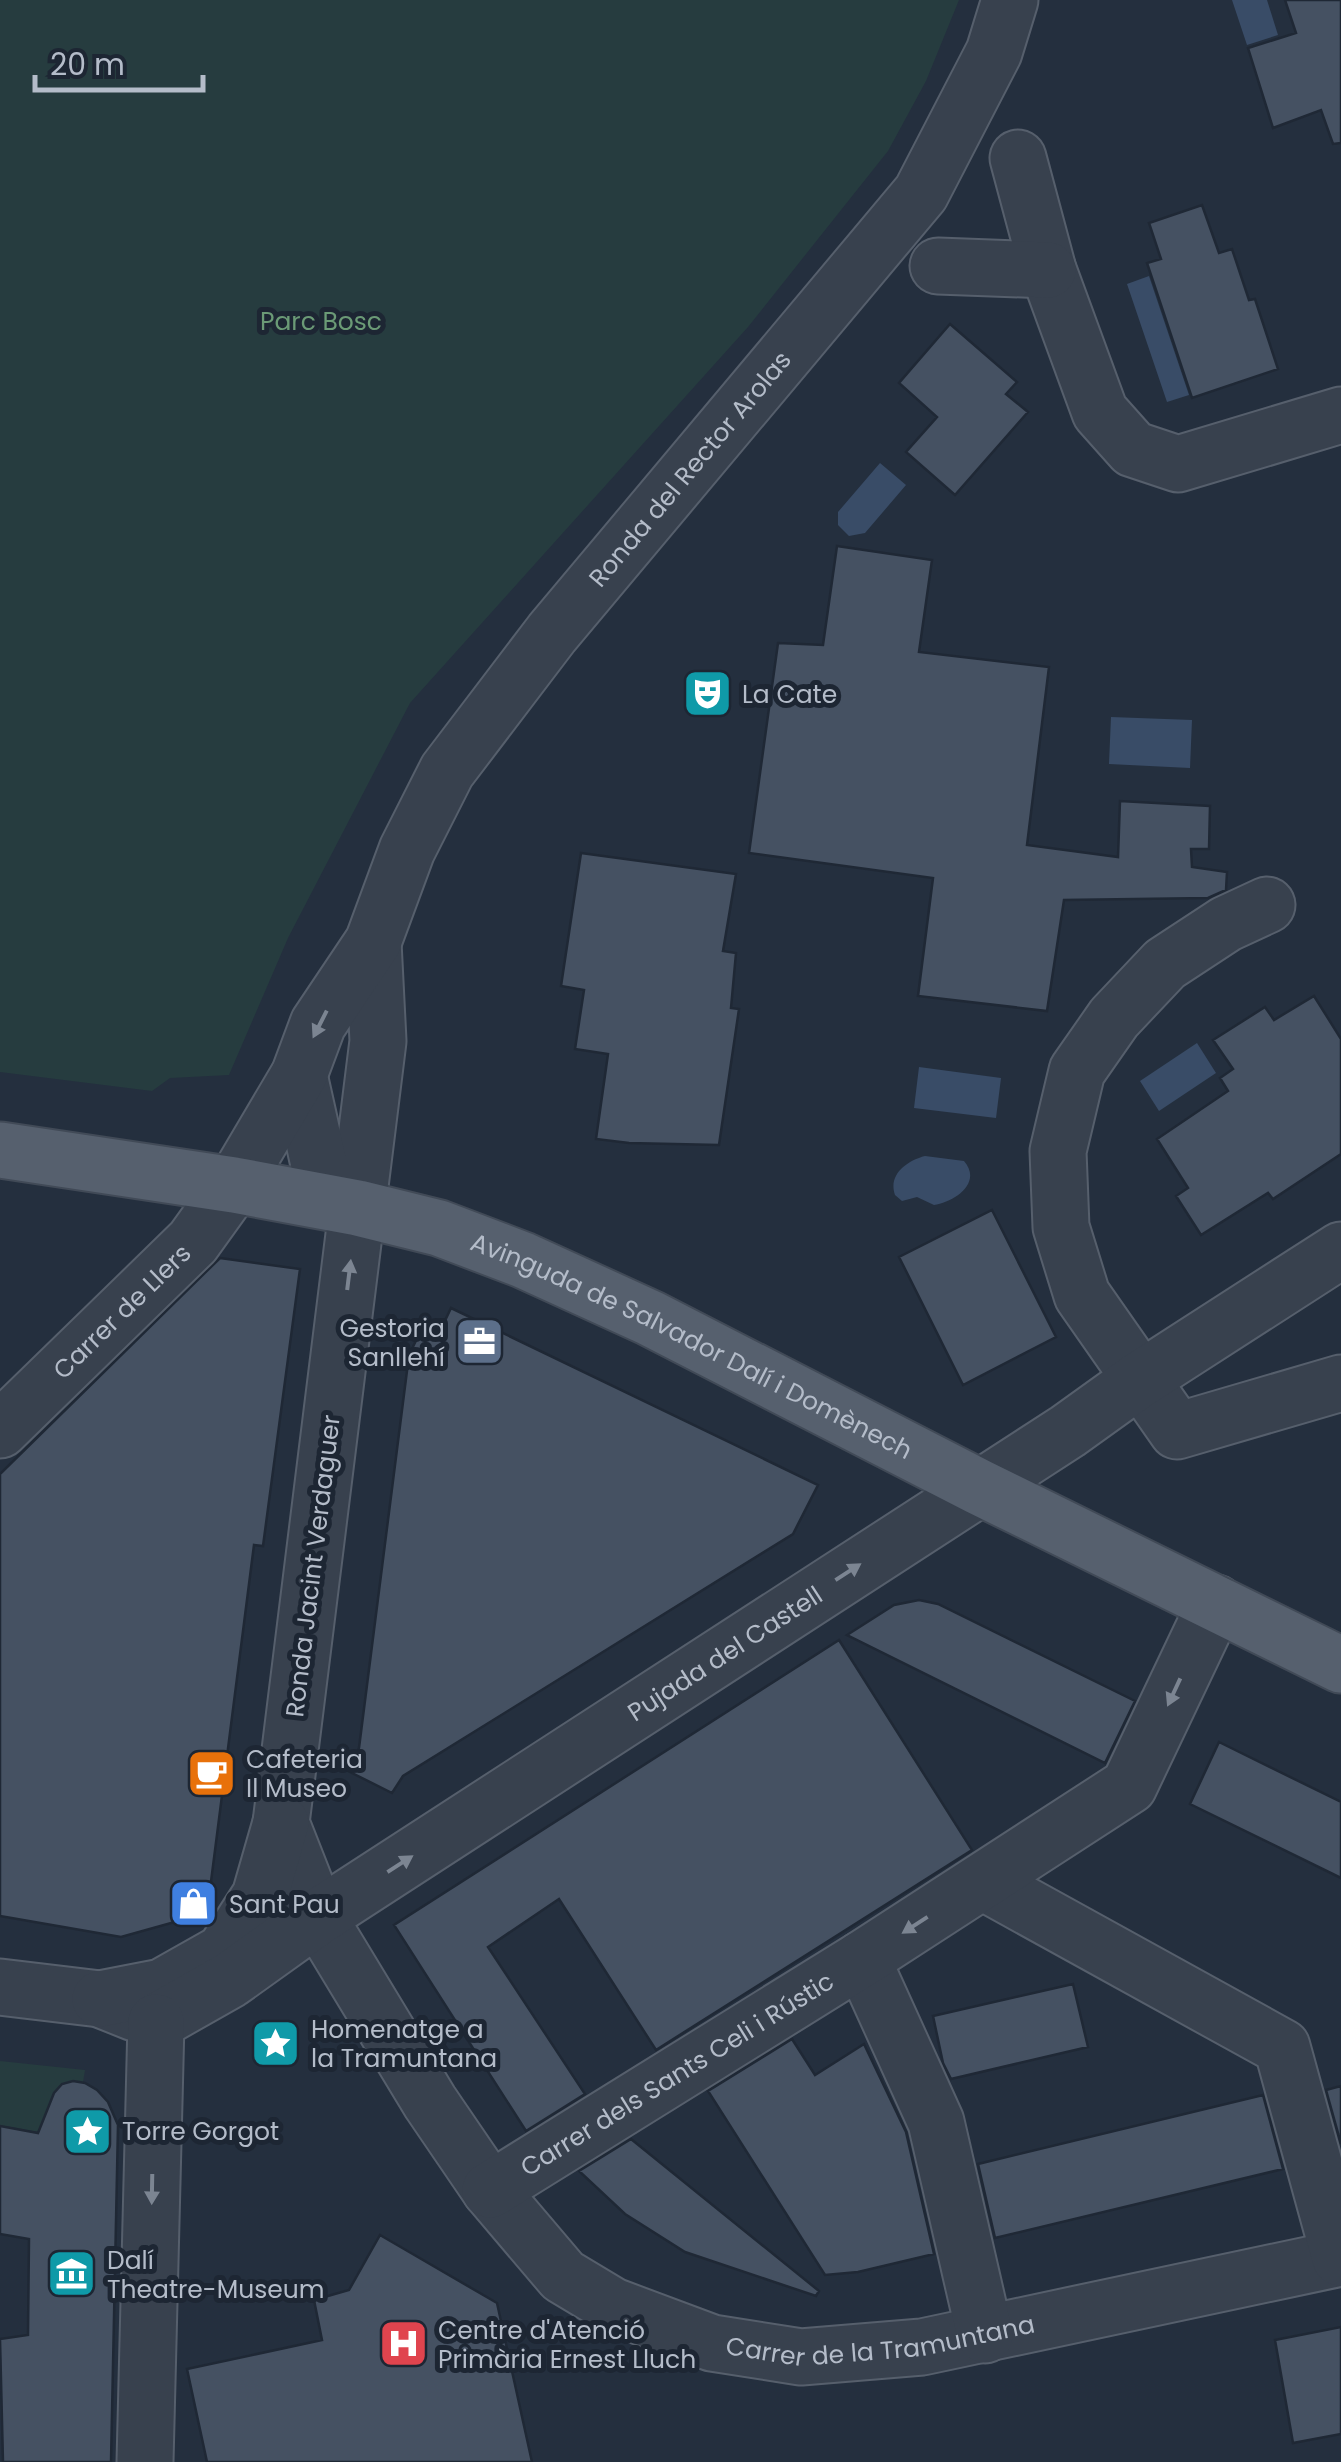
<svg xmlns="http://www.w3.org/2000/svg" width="1341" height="2462" font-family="Poppins,sans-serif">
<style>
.green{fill:#263c3f}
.water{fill:#394c67}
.building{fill:#455162;stroke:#1f2835;stroke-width:2.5}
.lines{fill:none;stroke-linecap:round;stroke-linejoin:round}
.minor-casing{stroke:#565f6c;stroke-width:59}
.major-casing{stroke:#414a57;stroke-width:59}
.minor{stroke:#38414e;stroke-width:55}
.major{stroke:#56606e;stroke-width:55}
.oneway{fill:#7c8592}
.labels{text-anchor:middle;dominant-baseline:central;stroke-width:10;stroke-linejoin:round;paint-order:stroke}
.park-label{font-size:25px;fill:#6b9a76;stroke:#1d2633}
.street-label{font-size:25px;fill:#b4bcc9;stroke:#1d2633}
.poi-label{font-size:25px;fill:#b4bcc9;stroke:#1d2633;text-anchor:start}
</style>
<rect width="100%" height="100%" fill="#242f3e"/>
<path class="green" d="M 0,0 L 959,0 L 926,81 L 888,151 L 748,327 L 410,703 L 288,938 L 229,1075 L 170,1078 L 152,1091 L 0,1072 Z
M 0,2061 L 85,2070 L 83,2082 L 64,2083 C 46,2096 46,2114 49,2134 L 0,2125 Z"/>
<path class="water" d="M 1232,0 L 1267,0 L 1278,35 L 1247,45 Z
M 1149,276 L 1189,395 L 1167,402 L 1127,284 Z
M 880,463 L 906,485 L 865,533 L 849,536 L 838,525 L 838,512 Z
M 1111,717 L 1192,720 L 1190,768 L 1109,764 Z
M 1197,1043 L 1216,1073 L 1159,1111 L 1140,1081 Z
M 919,1067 L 1001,1078 L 996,1118 L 914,1108 Z
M 925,1156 L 964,1161 C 983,1183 954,1202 934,1205 L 917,1197 L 902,1201 L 895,1195 C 888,1175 906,1161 925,1156 Z"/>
<path class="building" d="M 1285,0 L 1341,0 L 1341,143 L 1333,144 L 1321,110 L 1273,128 L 1248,48 L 1296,33 Z
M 1202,205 L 1219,253 L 1232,249 L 1249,300 L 1255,299 L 1278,369 L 1192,398 L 1147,263 L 1161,259 L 1149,223 Z
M 950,324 L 1017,382 L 1006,394 L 1028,412 L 955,495 L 906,452 L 937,417 L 899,383 Z
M 837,546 L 932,560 L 919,652 L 1049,667 L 1027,845 L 1118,857 L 1120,801 L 1210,806 L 1209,849 L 1191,849 L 1192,867 L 1227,872 L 1226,890 L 1208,898 L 1064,900 L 1047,1011 L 918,996 L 933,878 L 749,853 L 778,643 L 823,645 Z
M 581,853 L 736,874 L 723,951 L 736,953 L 731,1008 L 739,1009 L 719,1145 L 629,1143 L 596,1139 L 608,1054 L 575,1049 L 584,990 L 561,986 Z
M 1314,996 L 1341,1039 L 1341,1154 L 1273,1199 L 1268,1193 L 1201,1235 L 1176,1196 L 1188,1188 L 1157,1139 L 1228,1091 L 1220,1078 L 1233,1069 L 1213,1040 L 1265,1007 L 1274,1020 Z
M 992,1210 L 1056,1337 L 963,1385 L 899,1257 Z
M 220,1258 L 300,1269 L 263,1546 L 254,1545 L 207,1913 L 121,1937 L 0,1916 L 0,1474 Z
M 451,1308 L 818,1485 L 793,1534 L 403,1776 L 392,1793 L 348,1771 L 359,1748 L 409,1355 L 425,1322 L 441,1329 Z
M 919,1600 L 938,1604 L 1135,1701 L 1105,1763 L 847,1635 L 894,1605 Z
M 839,1640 L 972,1850 L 656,2050 L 559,1899 L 488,1947 L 585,2094 L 526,2131 L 394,1925 Z
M 1219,1742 L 1341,1802 L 1341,1878 L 1190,1804 Z
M 1073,1984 L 1088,2047 L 951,2079 L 943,2063 L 933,2016 Z
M 792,2039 L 815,2075 L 864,2044 L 906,2132 L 934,2254 L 858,2272 L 825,2275 L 708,2091 Z
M 73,2081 L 85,2083 L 97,2090 L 108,2102 L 118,2125 L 111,2462 L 3,2462 L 0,2339 L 28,2335 L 29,2239 L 0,2234 L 0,2126 L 38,2133 L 54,2093 L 62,2084 Z
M 1341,2086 L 1341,2144 L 1326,2090 Z
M 1263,2095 L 1283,2169 L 995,2238 L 978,2164 Z
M 631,2139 L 819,2291 L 816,2296 L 685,2252 L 625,2214 L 579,2171 Z
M 380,2235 L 497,2303 L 532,2462 L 207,2462 L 187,2369 L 322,2340 L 314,2300 L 349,2290 Z
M 1341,2327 L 1341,2434 L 1293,2443 L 1275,2340 Z"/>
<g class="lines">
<defs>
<g id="minor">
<path d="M 1018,158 L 1048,270 L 1100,412 L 1133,449 L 1178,464 L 1341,415"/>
<path d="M 938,266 L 1048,270"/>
<path d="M 1267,905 L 1226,924 L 1165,964 L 1114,1018 L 1077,1071 L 1058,1151 L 1061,1227 L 1082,1295 L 1177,1431 L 1341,1383"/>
<path id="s1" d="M 373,942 L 378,1041 L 281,1823 L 318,1917 L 430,2102 L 490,2190 L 563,2276 L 613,2306 L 712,2343 L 801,2357 L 922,2347 L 1341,2258"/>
<path d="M 299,1075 L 320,1169 L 358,1208"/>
<path id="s2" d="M 0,1430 L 193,1242 L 234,1185 L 299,1075 L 318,1024 L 373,942 L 407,850 L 447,771 L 552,633 L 921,193 L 994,52 L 1010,0"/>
<path d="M 983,1882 L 1282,2047 L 1340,2258"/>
<path d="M 862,1959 L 936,2122 L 985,2335"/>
<path d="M 0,1987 L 100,1999 L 135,2013"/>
<path d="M 100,1999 L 162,1987 L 224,1952 L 260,1896 L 281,1823"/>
<path id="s3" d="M 156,2022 L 230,1980 L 318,1917 L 1068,1431 L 1139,1380 L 1341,1250"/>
<path id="s4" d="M 490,2190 L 862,1959 L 1129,1786 L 1216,1603"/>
<path d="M 145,2462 L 156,2022"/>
</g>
<g id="major">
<path id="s5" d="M 0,1150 L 234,1185 L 358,1208 L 439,1228 L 523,1260 L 650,1318 L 979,1487 L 1341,1665"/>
</g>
</defs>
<use href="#minor" class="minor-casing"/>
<use href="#major" class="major-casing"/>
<use href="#minor" class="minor"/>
<use href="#major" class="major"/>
</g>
<defs><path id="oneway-solid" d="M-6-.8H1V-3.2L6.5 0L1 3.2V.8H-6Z" transform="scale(2.5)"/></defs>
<g class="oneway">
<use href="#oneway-solid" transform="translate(320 1024) rotate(117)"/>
<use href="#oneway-solid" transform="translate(349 1275) rotate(-83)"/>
<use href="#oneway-solid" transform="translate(848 1572) rotate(-33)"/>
<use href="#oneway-solid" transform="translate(1174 1692) rotate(115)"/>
<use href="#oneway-solid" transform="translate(400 1864) rotate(-33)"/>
<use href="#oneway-solid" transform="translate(915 1925) rotate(147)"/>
<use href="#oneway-solid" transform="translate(152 2189) rotate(91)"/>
</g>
<defs>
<symbol id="theatre-square" viewBox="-11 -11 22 22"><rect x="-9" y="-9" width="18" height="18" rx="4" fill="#0f9aa8" stroke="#1d2633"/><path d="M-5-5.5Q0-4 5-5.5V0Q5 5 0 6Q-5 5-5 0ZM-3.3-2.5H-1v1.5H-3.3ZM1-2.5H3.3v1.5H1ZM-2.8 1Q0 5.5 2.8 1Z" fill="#fff"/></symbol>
<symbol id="office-square" viewBox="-11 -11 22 22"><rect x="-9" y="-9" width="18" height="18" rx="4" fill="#5c6f8a" stroke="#1d2633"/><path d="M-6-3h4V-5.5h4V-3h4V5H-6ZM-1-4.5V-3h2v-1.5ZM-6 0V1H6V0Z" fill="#fff"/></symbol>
<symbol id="cafe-square" viewBox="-11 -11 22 22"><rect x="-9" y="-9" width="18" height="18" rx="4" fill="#e8710a" stroke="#1d2633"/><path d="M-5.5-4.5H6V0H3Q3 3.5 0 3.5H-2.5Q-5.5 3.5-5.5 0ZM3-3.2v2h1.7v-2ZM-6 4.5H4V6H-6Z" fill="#fff"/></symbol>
<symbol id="shop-square" viewBox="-11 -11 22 22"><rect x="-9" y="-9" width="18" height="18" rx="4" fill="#3f7fe0" stroke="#1d2633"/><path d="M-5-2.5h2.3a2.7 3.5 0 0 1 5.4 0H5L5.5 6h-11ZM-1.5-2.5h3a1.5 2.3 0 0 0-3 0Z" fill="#fff"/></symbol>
<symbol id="sight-square" viewBox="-11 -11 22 22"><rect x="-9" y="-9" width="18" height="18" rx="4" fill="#0f9aa8" stroke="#1d2633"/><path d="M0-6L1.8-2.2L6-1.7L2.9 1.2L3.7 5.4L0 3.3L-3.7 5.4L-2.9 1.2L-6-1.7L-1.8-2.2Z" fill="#fff"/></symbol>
<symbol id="museum-square" viewBox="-11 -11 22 22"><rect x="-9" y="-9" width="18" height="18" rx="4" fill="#0f9aa8" stroke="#1d2633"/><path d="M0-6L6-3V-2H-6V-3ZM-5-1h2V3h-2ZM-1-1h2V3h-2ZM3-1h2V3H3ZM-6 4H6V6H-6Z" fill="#fff"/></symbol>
<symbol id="hospital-square" viewBox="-11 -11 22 22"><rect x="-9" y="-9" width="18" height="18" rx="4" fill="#e0444e" stroke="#1d2633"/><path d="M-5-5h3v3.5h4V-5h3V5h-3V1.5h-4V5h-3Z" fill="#fff"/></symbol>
</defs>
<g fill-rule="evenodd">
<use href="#theatre-square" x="680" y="666" width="55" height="55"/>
<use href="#office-square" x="452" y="1314" width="55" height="55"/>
<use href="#cafe-square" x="184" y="1746" width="55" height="55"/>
<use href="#shop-square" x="166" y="1876" width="55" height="55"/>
<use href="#sight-square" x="248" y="2016" width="55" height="55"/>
<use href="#sight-square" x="60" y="2104" width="55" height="55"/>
<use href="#museum-square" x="44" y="2246" width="55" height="55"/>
<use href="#hospital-square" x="376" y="2316" width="55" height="55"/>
</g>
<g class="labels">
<g class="park-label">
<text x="321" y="321">Parc Bosc</text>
</g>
<g class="street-label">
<text stroke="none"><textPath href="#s2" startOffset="1195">Ronda del Rector Arolas</textPath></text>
<text stroke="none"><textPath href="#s2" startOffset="170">Carrer de Llers</textPath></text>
<text stroke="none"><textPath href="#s5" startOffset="725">Avinguda de Salvador Dalí i Domènech</textPath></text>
<text transform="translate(313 1566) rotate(-83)">Ronda Jacint Verdaguer</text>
<text stroke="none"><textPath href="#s3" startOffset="678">Pujada del Castell</textPath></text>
<text stroke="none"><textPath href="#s4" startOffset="220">Carrer dels Sants Celi i Rústic</textPath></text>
<text stroke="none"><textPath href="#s1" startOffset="1758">Carrer de la Tramuntana</textPath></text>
</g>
<g class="poi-label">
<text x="742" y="694">La Cate</text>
<text x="445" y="1328" text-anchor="end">Gestoria<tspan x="445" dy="29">Sanllehí</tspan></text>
<text x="246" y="1759">Cafeteria<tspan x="246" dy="29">Il Museo</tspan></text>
<text x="229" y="1904">Sant Pau</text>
<text x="311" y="2029">Homenatge a<tspan x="311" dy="29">la Tramuntana</tspan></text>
<text x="122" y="2131">Torre Gorgot</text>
<text x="107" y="2260">Dalí<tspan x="107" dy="29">Theatre-Museum</tspan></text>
<text x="438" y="2330">Centre d'Atenció<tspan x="438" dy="29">Primària Ernest Lluch</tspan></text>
</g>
</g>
<path d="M35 75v15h168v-15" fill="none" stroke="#b4bcc9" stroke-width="5"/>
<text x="50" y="75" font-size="30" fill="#b4bcc9" stroke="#1d2633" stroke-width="8" paint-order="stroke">20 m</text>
</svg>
